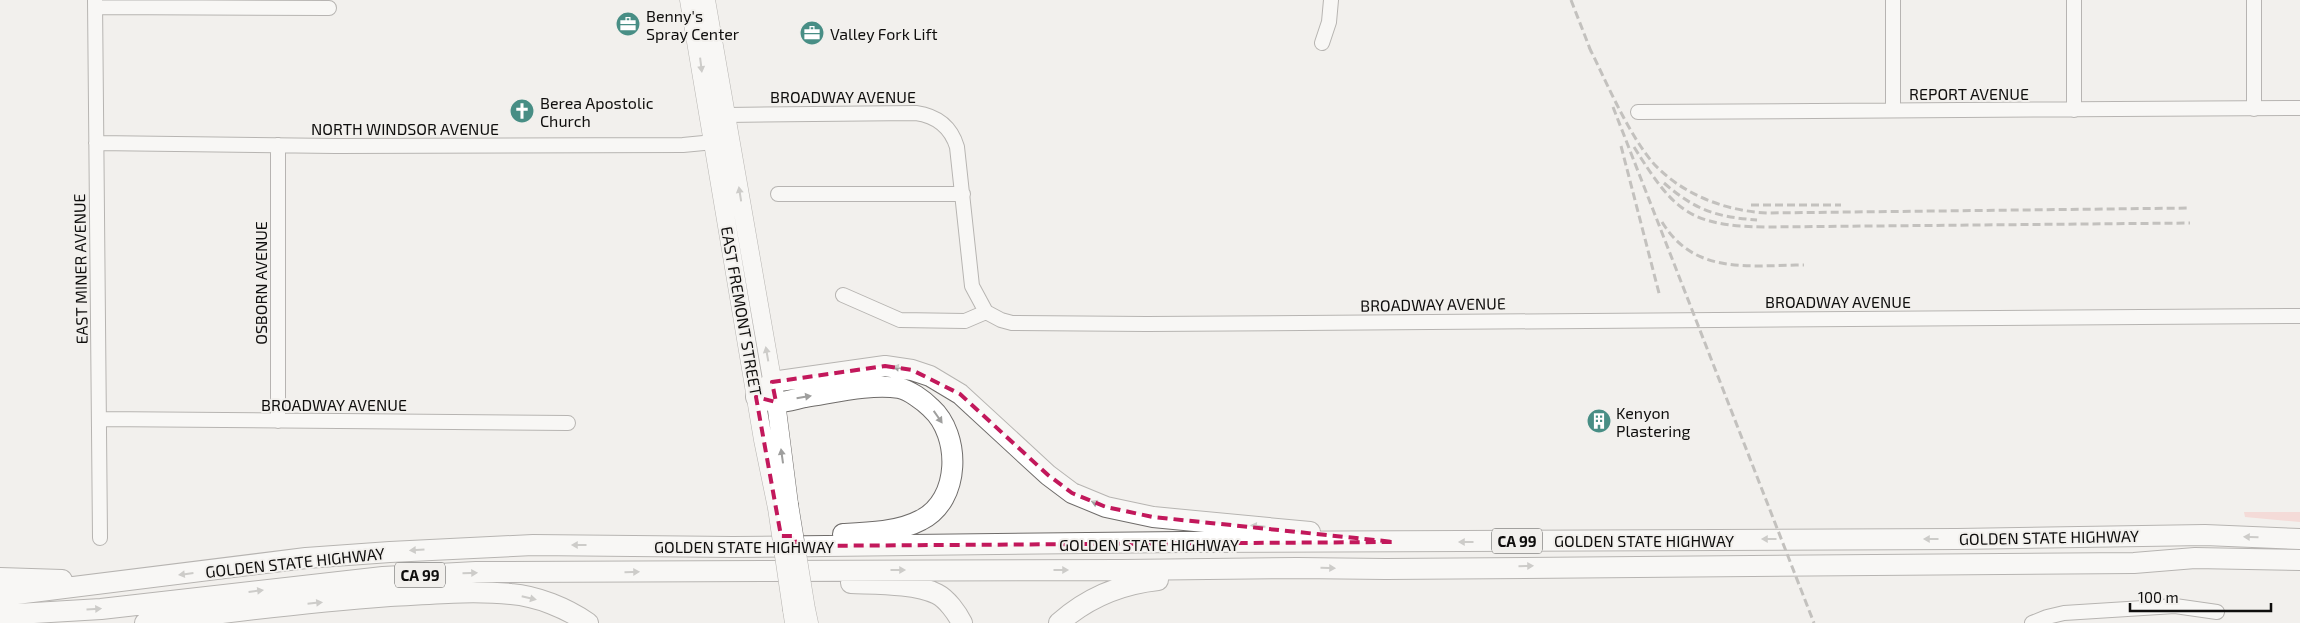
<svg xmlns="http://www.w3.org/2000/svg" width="2300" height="623" font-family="'Exo 2',sans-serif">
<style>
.green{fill:#f5c1be}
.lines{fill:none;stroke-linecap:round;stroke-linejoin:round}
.minor-casing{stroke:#6f6c6a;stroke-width:16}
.major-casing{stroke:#6f6c6a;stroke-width:19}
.highway-casing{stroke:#6f6c6a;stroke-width:22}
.minor{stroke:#fff;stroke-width:14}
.major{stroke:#fff;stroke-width:18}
.highway{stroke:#fff;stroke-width:20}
.rail{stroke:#8a8886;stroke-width:3;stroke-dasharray:8 4;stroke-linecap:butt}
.major-bridge-casing{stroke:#6f6c6a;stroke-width:19;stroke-linecap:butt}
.major-bridge{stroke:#fff;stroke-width:18}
.oneway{fill:#9f9f9e}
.marked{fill:none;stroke:#c2185b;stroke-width:4;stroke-dasharray:10 6;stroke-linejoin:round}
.labels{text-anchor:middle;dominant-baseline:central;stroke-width:4;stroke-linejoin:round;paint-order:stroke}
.shield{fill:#f2f0ed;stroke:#535250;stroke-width:1}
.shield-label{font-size:15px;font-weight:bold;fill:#0f0e0d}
.poi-label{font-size:16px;fill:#0f0e0d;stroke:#f2f0ed;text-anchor:start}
.street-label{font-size:16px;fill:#0f0e0d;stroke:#f2f0ed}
</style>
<rect width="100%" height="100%" fill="#f2f0ed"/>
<path class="green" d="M 2244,512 L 2300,512 L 2300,522 L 2245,517 Z"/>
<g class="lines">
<defs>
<path id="minor" d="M 95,0 L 100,538
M 95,7 L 329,8
M 1322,43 L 1329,22 L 1331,0
M 2254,109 L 2254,0
M 1893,110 L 1893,0
M 2074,110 L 2074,0
M 1638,112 L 2300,108
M 726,115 L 916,113 C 937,116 951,127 957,147 L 972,286 L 986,312 L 1001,320 L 1012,323 L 1147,324 L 2300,316
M 96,143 L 336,146 L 683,145 L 714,142
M 278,145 L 278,421
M 778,194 L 963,194
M 843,295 L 900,320 L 965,321 L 986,312
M 99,419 L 568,423
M 2032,623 L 2047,617 L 2064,613 L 2175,606 L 2217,612"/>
<path id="major" d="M 689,0 L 763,440 L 777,508
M 706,0 L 776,402 L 789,504
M 806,609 L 809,623
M 792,610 L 794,623"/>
<path id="highway" d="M 756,397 L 772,382 L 885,366 L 912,370 L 930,376 L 960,394 L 1048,475 L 1072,493 L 1106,507 L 1153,517 L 1310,532
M 756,397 C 762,399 769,401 775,402 C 784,403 795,399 805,397 C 832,393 872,383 899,388 C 909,390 923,400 931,408 C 961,435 961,500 921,520 C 899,532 868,533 843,534
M 0,578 L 62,580
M 851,583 C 874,584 916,583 937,594 C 947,599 957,613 962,623
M 0,596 L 306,558 L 390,552 L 533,545 L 733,547 L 1182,542 L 1957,539 L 2205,535 L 2300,539
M 0,615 L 101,609 L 383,577 L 476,572 L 1122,570 L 1297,568 L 1386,569 L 2134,563 L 2195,558 L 2300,560
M 145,623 C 226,612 308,602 390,596 C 430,594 471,590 511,594 C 537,596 566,608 588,623
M 1059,623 C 1087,598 1121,584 1158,580"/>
</defs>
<use href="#minor" class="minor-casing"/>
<use href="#major" class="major-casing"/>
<use href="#highway" class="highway-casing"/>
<use href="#minor" class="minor"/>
<use href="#major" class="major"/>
<use href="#highway" class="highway"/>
<path class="rail" d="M 1571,0 L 1592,54
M 1589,47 C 1607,83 1628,134 1654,164 C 1683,195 1726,211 1767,213 L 2190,208
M 1613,107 L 1814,623
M 1621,146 L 1660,297
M 1634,147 C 1674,211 1689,226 1766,227 L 2190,223
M 1664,183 C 1695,210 1716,217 1757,220
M 1751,205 L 1841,205
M 1662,222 C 1695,276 1750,265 1804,265"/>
<defs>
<path id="major-bridge" d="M 789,504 L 806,609
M 777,508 L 792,610"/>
</defs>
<use href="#major-bridge" class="major-bridge-casing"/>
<use href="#major-bridge" class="major-bridge"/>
</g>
<defs><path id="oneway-solid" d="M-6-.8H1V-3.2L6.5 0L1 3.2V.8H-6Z" transform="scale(1.25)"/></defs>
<g class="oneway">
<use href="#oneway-solid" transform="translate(701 65) rotate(83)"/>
<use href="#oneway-solid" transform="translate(740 194) rotate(-99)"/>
<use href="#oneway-solid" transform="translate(767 354) rotate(-100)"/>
<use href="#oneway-solid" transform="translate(900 368) rotate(-172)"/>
<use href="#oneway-solid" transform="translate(804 397) rotate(-9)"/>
<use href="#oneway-solid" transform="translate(938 417) rotate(55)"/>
<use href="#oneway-solid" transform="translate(782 456) rotate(-98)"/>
<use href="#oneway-solid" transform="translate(1098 504) rotate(-156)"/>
<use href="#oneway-solid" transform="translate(1258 526) rotate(-174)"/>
<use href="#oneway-solid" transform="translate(2251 537) rotate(-178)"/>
<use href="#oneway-solid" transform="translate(1769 539) rotate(180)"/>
<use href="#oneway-solid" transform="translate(1931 539) rotate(-180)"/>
<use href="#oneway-solid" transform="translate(1466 542) rotate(180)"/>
<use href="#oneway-solid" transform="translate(579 545) rotate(-180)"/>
<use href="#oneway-solid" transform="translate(417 550) rotate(177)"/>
<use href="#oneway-solid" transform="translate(1526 566) rotate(-1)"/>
<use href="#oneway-solid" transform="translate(1328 568) rotate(1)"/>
<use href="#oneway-solid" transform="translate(898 570)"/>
<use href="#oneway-solid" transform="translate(1061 570)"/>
<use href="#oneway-solid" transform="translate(632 572) rotate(-1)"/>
<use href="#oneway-solid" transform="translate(470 573) rotate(-2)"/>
<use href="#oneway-solid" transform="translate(186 574) rotate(173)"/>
<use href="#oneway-solid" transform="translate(256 591) rotate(-7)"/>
<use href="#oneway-solid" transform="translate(529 598) rotate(13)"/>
<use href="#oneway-solid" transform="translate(315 603) rotate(-6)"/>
<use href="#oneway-solid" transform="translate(94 609) rotate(-3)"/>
</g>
<path d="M0 0H2300V623H0ZM 885,366 L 912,370 L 960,394 L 1048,475 L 1072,493 L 1106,507 L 1153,517 L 1394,542 L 796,546 L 794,536 L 781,536 L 756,397 L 776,402 L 772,382 Z" fill="#f2f0ed" fill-opacity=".55" fill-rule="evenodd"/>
<path class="marked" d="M 885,366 L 912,370 L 960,394 L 1048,475 L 1072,493 L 1106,507 L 1153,517 L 1394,542 L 796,546 L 794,536 L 781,536 L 756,397 L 776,402 L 772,382 Z"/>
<defs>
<symbol id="office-disc" viewBox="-11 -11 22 22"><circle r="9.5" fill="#488e85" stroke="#f2f0ed"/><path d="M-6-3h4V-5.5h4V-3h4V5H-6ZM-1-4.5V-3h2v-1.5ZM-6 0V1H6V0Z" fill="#fff"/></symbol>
<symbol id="church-disc" viewBox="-11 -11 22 22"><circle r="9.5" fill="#488e85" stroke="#f2f0ed"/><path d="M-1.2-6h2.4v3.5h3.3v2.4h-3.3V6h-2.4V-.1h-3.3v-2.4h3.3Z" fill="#fff"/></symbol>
<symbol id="building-disc" viewBox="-11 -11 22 22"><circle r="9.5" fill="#488e85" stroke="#f2f0ed"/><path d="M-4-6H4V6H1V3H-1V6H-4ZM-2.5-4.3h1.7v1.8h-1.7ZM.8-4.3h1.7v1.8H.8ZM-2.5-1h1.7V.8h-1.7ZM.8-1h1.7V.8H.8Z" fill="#fff"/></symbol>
</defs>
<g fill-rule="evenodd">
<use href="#office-disc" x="614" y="10" width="28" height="28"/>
<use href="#office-disc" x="798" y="19" width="28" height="28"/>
<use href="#church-disc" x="508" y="97" width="28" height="28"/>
<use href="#building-disc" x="1585" y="407" width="28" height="28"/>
</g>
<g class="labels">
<g class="shield">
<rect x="1492" y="528.5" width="50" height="25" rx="4"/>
<rect x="395" y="562.5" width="50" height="25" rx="4"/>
</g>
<g class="shield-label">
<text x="1517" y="541">CA 99</text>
<text x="420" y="575">CA 99</text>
</g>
<g class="poi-label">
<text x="646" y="15">Benny's<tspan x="646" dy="18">Spray Center</tspan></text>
<text x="830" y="33">Valley Fork Lift</text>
<text x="540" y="102">Berea Apostolic<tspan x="540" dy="18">Church</tspan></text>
<text x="1616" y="412">Kenyon<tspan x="1616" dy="18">Plastering</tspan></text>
</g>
<g class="street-label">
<text x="1969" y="93">REPORT AVENUE</text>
<text x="843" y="96">BROADWAY AVENUE</text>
<text x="405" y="128">NORTH WINDSOR AVENUE</text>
<text transform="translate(80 269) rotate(-91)">EAST MINER AVENUE</text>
<text transform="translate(260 283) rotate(-90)">OSBORN AVENUE</text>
<text x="1838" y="301">BROADWAY AVENUE</text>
<text transform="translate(1433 304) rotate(-1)">BROADWAY AVENUE</text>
<text transform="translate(742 311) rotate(80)">EAST FREMONT STREET</text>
<text x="334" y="404">BROADWAY AVENUE</text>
<text transform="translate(2049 537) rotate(-1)">GOLDEN STATE HIGHWAY</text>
<text x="1644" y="540">GOLDEN STATE HIGHWAY</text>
<text x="1149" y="544">GOLDEN STATE HIGHWAY</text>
<text x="744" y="546">GOLDEN STATE HIGHWAY</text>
<text transform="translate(295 562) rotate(-6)">GOLDEN STATE HIGHWAY</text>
</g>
</g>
<path d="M2130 603v8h141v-8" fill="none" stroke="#0f0e0d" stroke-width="2.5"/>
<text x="2138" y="603" font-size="15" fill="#0f0e0d" stroke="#f2f0ed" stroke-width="4" paint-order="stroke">100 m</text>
</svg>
